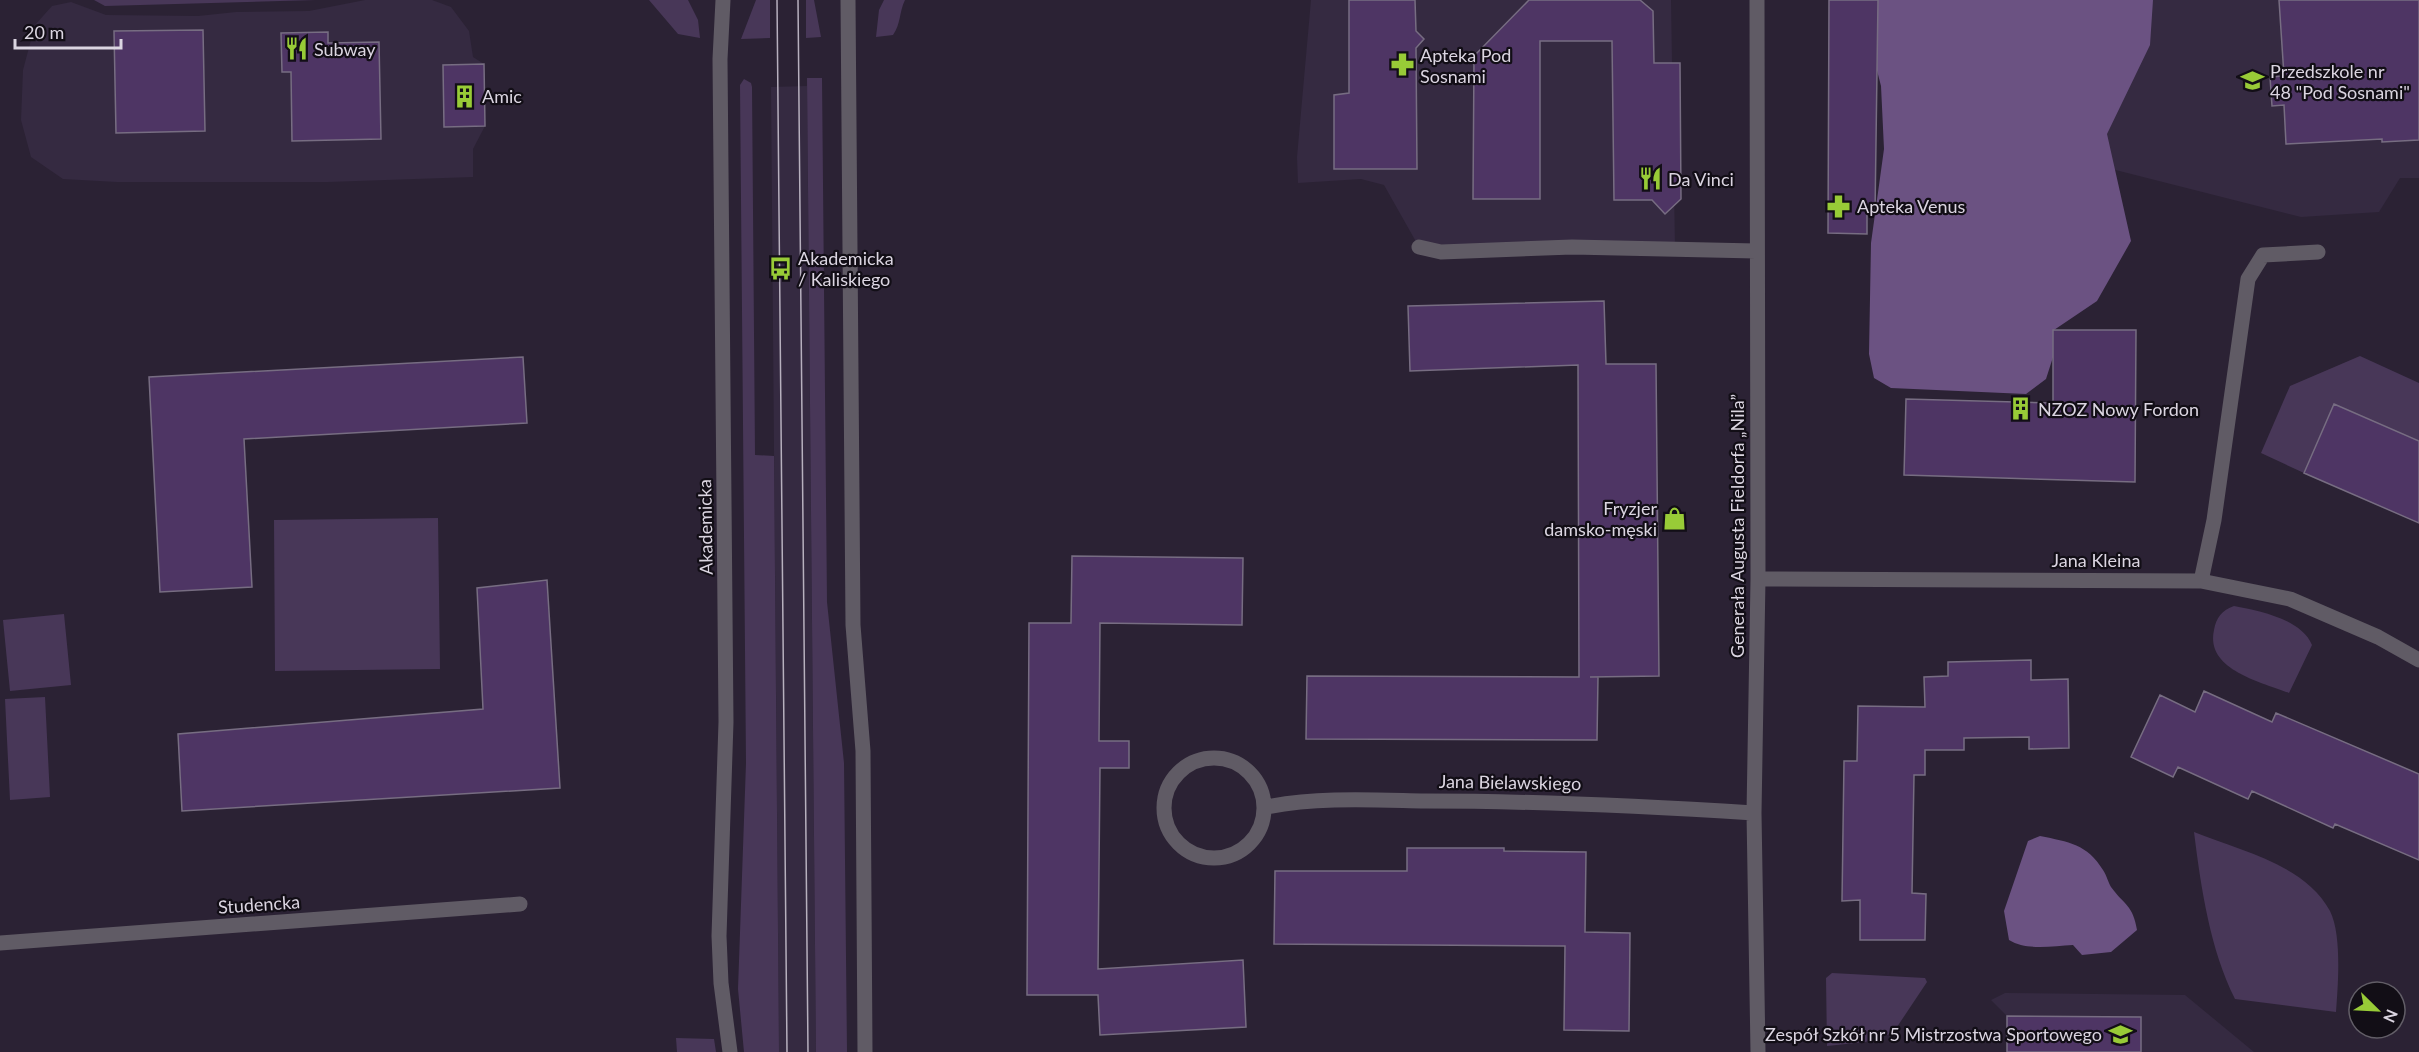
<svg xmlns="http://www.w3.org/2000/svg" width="2419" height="1052" font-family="Lato,sans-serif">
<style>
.built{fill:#352a41}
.green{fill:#483758}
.forest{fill:#6b5282}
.building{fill:#4e3564;stroke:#776d82;stroke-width:1.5}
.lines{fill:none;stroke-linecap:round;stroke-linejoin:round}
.minor{stroke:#605b65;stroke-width:15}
.tram{stroke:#b7b0be;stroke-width:1.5}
.labels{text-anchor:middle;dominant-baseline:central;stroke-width:4.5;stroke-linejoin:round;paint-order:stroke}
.poi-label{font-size:18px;fill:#dbd5e1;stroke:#120e16;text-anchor:start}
.street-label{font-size:18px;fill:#dbd5e1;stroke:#120e16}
</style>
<rect width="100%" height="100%" fill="#2b2234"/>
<path class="built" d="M 365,0 L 432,0 L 451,7 L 469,31 L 473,57 L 484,64 L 485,126 L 473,149 L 473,177 L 328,182 L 117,182 L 63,179 L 31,157 L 21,120 L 23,70 L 35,25 L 52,6 L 71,2 L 106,15 L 198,16 L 236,12 L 309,11 Z
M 1311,0 L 1671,0 L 1675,248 L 1419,247 L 1384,185 L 1361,179 L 1298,183 L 1297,157 Z
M 2084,0 L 2419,0 L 2419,178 L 2400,178 L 2379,212 L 2301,217 L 2084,162 Z
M 807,86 L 816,1052 L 779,1052 L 771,87 Z
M 2005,993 L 2185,995 L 2254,1052 L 2007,1052 L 2007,1016 L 1991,1000 Z"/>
<path class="green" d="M 94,0 L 316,0 L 105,6 Z
M 649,0 L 688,0 L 698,20 L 700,38 L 678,34 Z
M 756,0 L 770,0 L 770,38 L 741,39 Z
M 806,0 L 814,0 L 821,37 L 806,38 Z
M 884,0 L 905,0 C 899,12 901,24 893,35 L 876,37 L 879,10 Z
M 807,78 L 822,78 L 827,602 L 844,763 L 847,1052 L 816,1052 Z
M 744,79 L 751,83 L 752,87 L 755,455 L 774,456 L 779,1052 L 744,1052 L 738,989 L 746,763 L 740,85 Z
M 2360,356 L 2419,383 L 2419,441 L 2334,404 L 2304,473 L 2261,453 L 2290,386 Z
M 438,518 L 440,669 L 275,671 L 274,520 Z
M 2234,606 C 2260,611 2301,619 2312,645 L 2289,693 C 2262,682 2205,670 2214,630 C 2216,618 2222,610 2234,606 Z
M 64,614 L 71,685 L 10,691 L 3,620 Z
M 45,697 L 50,797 L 10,800 L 5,699 Z
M 2194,832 C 2240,851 2305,864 2330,911 C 2342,935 2338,985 2336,1012 L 2235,999 C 2210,949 2201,888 2194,832 Z
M 1832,973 L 1925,978 L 1927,982 L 1893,1033 L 1865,1042 L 1827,1046 L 1826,978 Z
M 676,1038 L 714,1039 L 716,1052 L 677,1052 Z"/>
<path class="forest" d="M 1873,0 L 2153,0 L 2150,45 L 2107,134 L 2131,241 L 2097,301 L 2054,330 L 2054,354 L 2046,379 L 2026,394 L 1891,388 L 1874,378 L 1869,354 L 1871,243 L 1884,149 L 1881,86 L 1871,47 Z
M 2040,836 C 2069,842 2087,844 2103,870 C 2107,876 2108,882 2111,887 C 2125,906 2133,905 2137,930 L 2111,952 L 2082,955 L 2073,945 C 2052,946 2027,951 2009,940 L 2004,911 L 2028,841 Z"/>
<path class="building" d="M 1349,0 L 1415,0 L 1416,31 L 1424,39 L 1416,48 L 1417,169 L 1334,169 L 1334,95 L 1349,93 Z
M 1529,0 L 1640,0 L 1653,11 L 1654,63 L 1680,63 L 1681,199 L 1665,214 L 1652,200 L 1614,200 L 1612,41 L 1540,41 L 1540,199 L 1473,199 L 1474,56 Z
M 1829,0 L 1878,0 L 1875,213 L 1867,213 L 1867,234 L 1828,233 Z
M 2279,0 L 2419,0 L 2419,140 L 2382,142 L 2382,139 L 2286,144 L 2284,105 L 2272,106 L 2270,77 L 2284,76 Z
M 203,30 L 205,131 L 116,133 L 114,31 Z
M 328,32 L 328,43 L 379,42 L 381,139 L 292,141 L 291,72 L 282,72 L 281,33 Z
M 484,64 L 485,126 L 444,127 L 443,65 Z
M 1604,301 L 1606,364 L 1656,364 L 1659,676 L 1590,677 L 1598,677 L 1597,740 L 1306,739 L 1307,676 L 1579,677 L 1578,365 L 1410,371 L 1408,306 Z
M 2053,330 L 2136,330 L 2135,482 L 1904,475 L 1906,399 L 2053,403 Z
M 523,357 L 527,423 L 244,439 L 252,587 L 160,592 L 149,377 Z
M 2334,404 L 2419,441 L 2419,523 L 2304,473 Z
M 1072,556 L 1243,558 L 1242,625 L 1100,623 L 1099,741 L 1129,741 L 1129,768 L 1100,768 L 1098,969 L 1243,960 L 1246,1027 L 1100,1035 L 1098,995 L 1027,995 L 1029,623 L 1071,623 Z
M 547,580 L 560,788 L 182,811 L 178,734 L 483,709 L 477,588 Z
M 2031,660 L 2031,680 L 2068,679 L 2069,748 L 2029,749 L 2029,737 L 1964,738 L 1964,750 L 1925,750 L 1925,775 L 1914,775 L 1912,893 L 1926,894 L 1925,940 L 1860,940 L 1860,900 L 1842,901 L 1844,761 L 1857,761 L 1858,706 L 1925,707 L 1924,677 L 1948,676 L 1948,662 Z
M 2204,691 L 2272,722 L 2276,713 L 2419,774 L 2419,860 L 2335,824 L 2333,828 L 2252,791 L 2248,799 L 2178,767 L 2173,777 L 2131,757 L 2160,695 L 2195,712 Z
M 1407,848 L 1504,848 L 1504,851 L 1586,852 L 1585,932 L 1630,933 L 1629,1031 L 1564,1030 L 1565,946 L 1274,944 L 1275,871 L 1407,871 Z
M 2007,1016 L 2141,1017 L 2141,1052 L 2007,1052 Z"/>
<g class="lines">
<path class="minor" d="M 723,0 L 720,59 L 726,722 L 719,936 L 721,983 L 730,1052
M 848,0 L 853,625 L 863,751 L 865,1052
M 1757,0 L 1758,579 L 1754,813 L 1758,1052
M 1419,247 L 1441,252 L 1572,247 L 1756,251
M 1758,579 L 2201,581 L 2290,599 L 2378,637 L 2419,660
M 2201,581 L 2214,520 L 2248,279 L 2263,255 L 2318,252
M1164 808a50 50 0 1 1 100 0a50 50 0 1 1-100 0Z
M 1266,807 C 1319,797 1371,800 1425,801 C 1535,801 1644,806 1754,813
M 0,943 L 520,904"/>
<path class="tram" d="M 777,0 L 787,1052
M 798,0 L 808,1052"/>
</g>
<defs>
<symbol id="restaurant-bare" viewBox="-9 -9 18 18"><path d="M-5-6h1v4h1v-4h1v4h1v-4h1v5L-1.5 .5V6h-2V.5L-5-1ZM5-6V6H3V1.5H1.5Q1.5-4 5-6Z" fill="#98cb37" stroke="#120e16" stroke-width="2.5" paint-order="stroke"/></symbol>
<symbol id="pharmacy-bare" viewBox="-9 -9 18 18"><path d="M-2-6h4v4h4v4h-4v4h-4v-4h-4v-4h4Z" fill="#98cb37" stroke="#120e16" stroke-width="2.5" paint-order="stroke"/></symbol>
<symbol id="school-bare" viewBox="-9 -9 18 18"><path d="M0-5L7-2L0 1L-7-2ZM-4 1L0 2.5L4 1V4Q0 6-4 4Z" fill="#98cb37" stroke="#120e16" stroke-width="2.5" paint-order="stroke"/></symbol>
<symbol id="building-bare" viewBox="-9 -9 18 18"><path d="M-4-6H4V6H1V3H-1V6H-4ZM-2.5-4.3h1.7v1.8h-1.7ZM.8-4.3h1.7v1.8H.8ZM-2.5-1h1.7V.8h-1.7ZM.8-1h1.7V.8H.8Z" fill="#98cb37" stroke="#120e16" stroke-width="2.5" paint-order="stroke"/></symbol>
<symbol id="bus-bare" viewBox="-9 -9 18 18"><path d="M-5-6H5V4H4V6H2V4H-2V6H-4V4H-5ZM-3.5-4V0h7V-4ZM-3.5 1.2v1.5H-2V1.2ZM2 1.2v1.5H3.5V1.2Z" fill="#98cb37" stroke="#120e16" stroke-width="2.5" paint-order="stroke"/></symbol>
<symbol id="shop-bare" viewBox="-9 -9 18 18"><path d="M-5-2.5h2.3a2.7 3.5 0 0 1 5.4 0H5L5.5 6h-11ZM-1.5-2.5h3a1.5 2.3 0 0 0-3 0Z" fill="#98cb37" stroke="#120e16" stroke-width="2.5" paint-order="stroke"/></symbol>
</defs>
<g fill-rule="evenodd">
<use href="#restaurant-bare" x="280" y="32" width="33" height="33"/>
<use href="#pharmacy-bare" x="1386" y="48" width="33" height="33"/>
<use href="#school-bare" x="2236" y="64" width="33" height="33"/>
<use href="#building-bare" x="448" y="80" width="33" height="33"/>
<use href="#restaurant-bare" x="1634" y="162" width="33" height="33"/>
<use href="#pharmacy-bare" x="1822" y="190" width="33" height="33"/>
<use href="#bus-bare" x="764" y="252" width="33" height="33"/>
<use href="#building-bare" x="2004" y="392" width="33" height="33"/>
<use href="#shop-bare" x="1658" y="502" width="33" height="33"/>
<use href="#school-bare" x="2104" y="1018" width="33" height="33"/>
</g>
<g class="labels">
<g class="poi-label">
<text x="314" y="49">Subway</text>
<text x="1420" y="55">Apteka Pod<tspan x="1420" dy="21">Sosnami</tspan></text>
<text x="2270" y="71">Przedszkole nr<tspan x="2270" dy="21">48 "Pod Sosnami"</tspan></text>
<text x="482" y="96">Amic</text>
<text x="1668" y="179">Da Vinci</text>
<text x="1857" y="206">Apteka Venus</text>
<text x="798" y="258">Akademicka<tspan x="798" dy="21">/ Kaliskiego</tspan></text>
<text x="2038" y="409">NZOZ Nowy Fordon</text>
<text x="1657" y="508" text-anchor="end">Fryzjer<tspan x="1657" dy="21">damsko-męski</tspan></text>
<text x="2102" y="1034" text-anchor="end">Zespół Szkół nr 5 Mistrzostwa Sportowego</text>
</g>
<g class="street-label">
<text transform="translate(1737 526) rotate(-90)">Generała Augusta Fieldorfa „Nila”</text>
<text transform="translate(705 527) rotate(-91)">Akademicka</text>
<text x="2096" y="560">Jana Kleina</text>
<text transform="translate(1510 782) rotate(1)">Jana Bielawskiego</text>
<text transform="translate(259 904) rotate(-4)">Studencka</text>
</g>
</g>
<g transform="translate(2377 1010) rotate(114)"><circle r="28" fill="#120e16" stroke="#625e67" stroke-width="1.5"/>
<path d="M0-4.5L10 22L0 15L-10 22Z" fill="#98cb37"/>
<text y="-9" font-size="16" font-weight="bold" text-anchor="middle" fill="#dbd5e1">N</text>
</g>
<path d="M15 39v9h106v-9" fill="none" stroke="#dbd5e1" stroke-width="3"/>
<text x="24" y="39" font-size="18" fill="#dbd5e1" stroke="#120e16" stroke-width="4.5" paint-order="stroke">20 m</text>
</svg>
